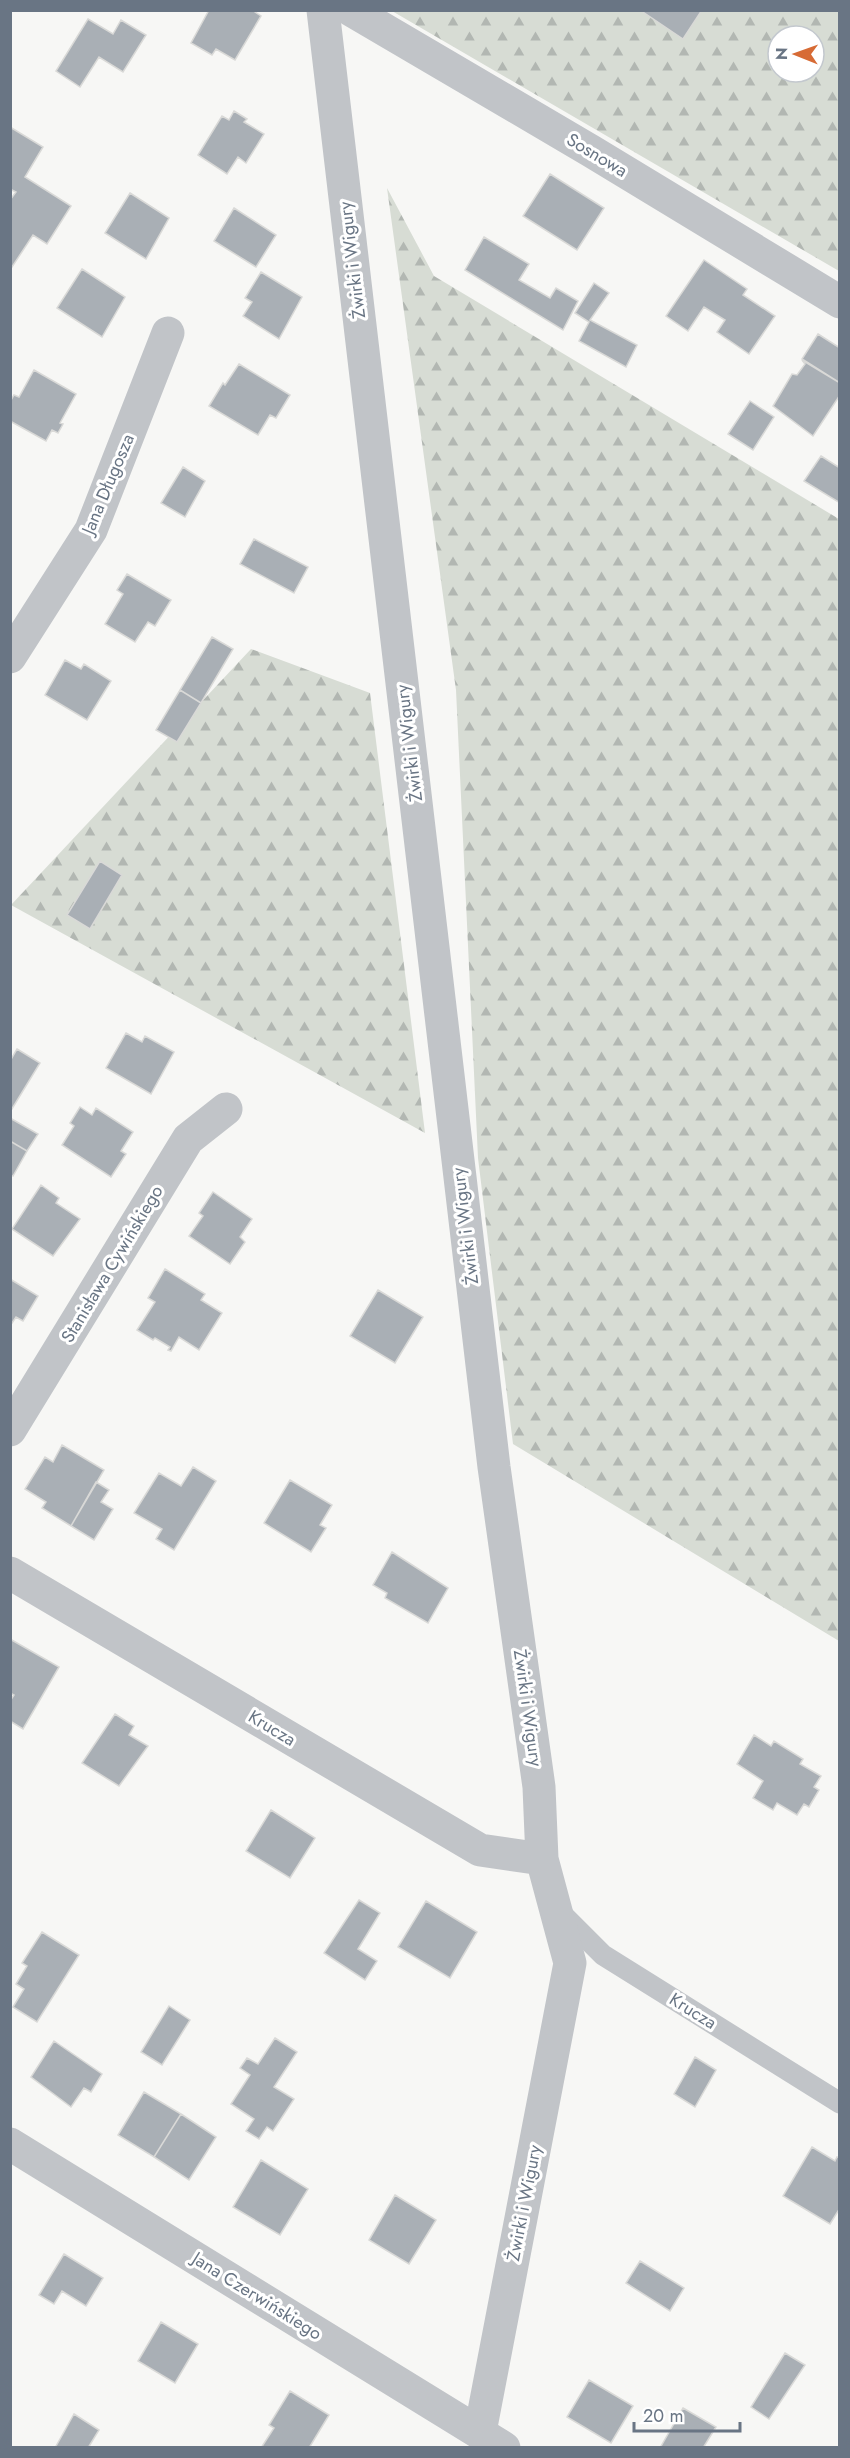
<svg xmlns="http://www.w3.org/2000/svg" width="850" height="2458" font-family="Jost,sans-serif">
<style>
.forest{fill:url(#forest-firs);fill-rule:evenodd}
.building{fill:#a9afb5;stroke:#d9d9d7;stroke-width:1.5}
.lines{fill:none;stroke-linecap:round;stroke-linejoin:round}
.lane{stroke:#c1c4c8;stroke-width:21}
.street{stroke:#c1c4c8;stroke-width:33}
.labels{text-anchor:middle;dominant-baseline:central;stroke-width:6;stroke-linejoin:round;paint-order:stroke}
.street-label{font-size:18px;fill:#697584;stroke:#fff}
</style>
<defs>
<pattern id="forest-firs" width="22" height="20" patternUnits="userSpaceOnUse" patternTransform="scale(1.5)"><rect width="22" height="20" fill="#d7dcd4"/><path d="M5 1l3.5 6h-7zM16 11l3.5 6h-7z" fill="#b2b7b2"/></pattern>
</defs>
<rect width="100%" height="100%" fill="#f7f7f5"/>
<path class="forest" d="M 392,11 L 839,11 L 839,271 ZM 778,36 L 814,36 L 814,72 L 778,72 Z
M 387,188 L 434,276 L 839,519 L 839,1641 L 513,1444 L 478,1158 L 456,690 Z
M 251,649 L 370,693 L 425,1133 L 11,905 Z"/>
<path class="building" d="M 252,10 L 261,16 L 235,60 L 216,49 L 212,55 L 191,43 L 209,10 Z
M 640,10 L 702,10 L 683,39 Z
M 88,19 L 113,34 L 121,20 L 146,35 L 123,72 L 99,57 L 80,87 L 56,71 Z
M 234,111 L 247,119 L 244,122 L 264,134 L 246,163 L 238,157 L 227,174 L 198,155 L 222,116 L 229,120 Z
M 10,127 L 43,147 L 25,177 L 71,206 L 47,244 L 33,235 L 10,270 L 10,200 L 16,192 L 10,189 Z
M 550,174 L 604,208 L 577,250 L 523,216 Z
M 130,193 L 169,218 L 146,259 L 105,233 Z
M 234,208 L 276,235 L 256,267 L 214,241 Z
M 484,237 L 529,264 L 519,280 L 550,298 L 556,288 L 578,301 L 563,330 L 465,270 Z
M 704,260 L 747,289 L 743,295 L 775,316 L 749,354 L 717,332 L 725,320 L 704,307 L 688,331 L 666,316 Z
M 82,269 L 125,297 L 102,337 L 57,308 Z
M 261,272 L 302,297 L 279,339 L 243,316 L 252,302 L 245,298 Z
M 594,283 L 609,293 L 590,320 L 637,345 L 626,367 L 579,341 L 589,322 L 575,313 Z
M 818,334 L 840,348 L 840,383 L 802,359 Z
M 802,360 L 840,383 L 840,395 L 813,436 L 773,406 L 792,374 L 797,375 L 805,364 Z
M 239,364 L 290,395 L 276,418 L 270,415 L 258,435 L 209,406 L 223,383 L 225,385 Z
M 34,370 L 76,394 L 60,423 L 63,424 L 58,433 L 52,430 L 46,441 L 10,421 L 10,402 L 14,395 L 19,397 Z
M 750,401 L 774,417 L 753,450 L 728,434 Z
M 821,456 L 840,468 L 840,503 L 804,481 Z
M 183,467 L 205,481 L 185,517 L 161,503 Z
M 254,539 L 308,567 L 294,593 L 240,564 Z
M 127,574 L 171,600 L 155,626 L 148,622 L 135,642 L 105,624 L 123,594 L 117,590 Z
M 212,637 L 233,649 L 201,703 L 180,690 Z
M 65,660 L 81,669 L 84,664 L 111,681 L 87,720 L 45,695 Z
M 180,690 L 201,703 L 177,742 L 156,730 Z
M 100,861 L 122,875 L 90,929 L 67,915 Z
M 126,1033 L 142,1042 L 145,1036 L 174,1052 L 151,1094 L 106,1068 Z
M 17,1049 L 40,1063 L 10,1112 L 10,1061 Z
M 80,1107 L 92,1115 L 96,1108 L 133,1132 L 121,1151 L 126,1154 L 111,1177 L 62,1145 L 74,1126 L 70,1123 Z
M 10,1118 L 38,1134 L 27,1151 L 10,1141 Z
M 10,1141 L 27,1151 L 13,1176 L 10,1174 Z
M 41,1185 L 59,1198 L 56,1203 L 80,1219 L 53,1256 L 12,1229 Z
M 213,1192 L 252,1219 L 240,1237 L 245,1242 L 230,1264 L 189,1236 L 203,1216 L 199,1213 Z
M 165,1269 L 205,1294 L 201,1300 L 222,1313 L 199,1350 L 179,1337 L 171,1351 L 168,1350 L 170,1347 L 155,1338 L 153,1340 L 137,1330 L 155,1302 L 148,1298 Z
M 10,1279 L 38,1296 L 23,1321 L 16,1317 L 10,1326 Z
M 378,1290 L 423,1317 L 395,1363 L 350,1336 Z
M 62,1445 L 104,1470 L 71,1526 L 42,1508 L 46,1502 L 25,1489 L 45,1457 L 53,1462 Z
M 193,1467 L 216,1481 L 174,1550 L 156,1539 L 162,1529 L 134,1513 L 159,1473 L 181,1486 Z
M 290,1480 L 332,1505 L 320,1525 L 326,1528 L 311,1552 L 264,1523 Z
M 96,1482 L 109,1490 L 101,1502 L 113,1509 L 94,1540 L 71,1526 Z
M 392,1552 L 448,1588 L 428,1623 L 385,1598 L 387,1593 L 373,1585 Z
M 10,1639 L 59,1667 L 23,1729 L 10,1721 L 10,1701 L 14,1695 L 10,1693 Z
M 115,1714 L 134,1726 L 129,1735 L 148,1746 L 119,1786 L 82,1763 Z
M 754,1735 L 771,1746 L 774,1741 L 803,1759 L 800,1764 L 821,1776 L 814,1787 L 819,1790 L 809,1807 L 804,1804 L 797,1815 L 777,1803 L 773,1810 L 753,1798 L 763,1781 L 737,1764 Z
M 271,1810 L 315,1838 L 290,1878 L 246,1851 Z
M 359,1900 L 380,1913 L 358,1949 L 377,1961 L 365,1980 L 324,1953 Z
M 426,1901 L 477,1932 L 450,1978 L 398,1947 Z
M 42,1932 L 79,1955 L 37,2022 L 13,2007 L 24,1989 L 16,1984 L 27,1966 L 22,1963 Z
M 169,2006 L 190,2020 L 162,2065 L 141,2052 Z
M 275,2038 L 297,2052 L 274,2087 L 294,2099 L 273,2131 L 267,2127 L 259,2139 L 246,2131 L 254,2119 L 231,2104 L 250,2075 L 240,2068 L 247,2058 L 258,2064 Z
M 54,2041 L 102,2074 L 91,2092 L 84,2088 L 71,2107 L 31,2077 Z
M 695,2057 L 716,2070 L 695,2107 L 674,2094 Z
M 144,2092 L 181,2114 L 154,2157 L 118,2135 Z
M 181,2114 L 216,2137 L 189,2180 L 154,2157 Z
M 812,2147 L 835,2161 L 837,2157 L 840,2158 L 840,2208 L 830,2224 L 783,2196 Z
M 261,2160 L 308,2189 L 280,2235 L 233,2207 Z
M 395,2195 L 436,2220 L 409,2264 L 369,2240 Z
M 64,2254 L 103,2278 L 86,2306 L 62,2291 L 54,2304 L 39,2295 Z
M 640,2261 L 684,2288 L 670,2311 L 626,2283 Z
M 161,2322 L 198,2344 L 175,2383 L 138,2361 Z
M 785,2353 L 805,2365 L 769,2419 L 751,2407 Z
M 589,2380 L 633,2406 L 611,2443 L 567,2417 Z
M 290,2391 L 329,2415 L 309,2448 L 261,2448 L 274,2428 L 269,2425 Z
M 683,2408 L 716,2427 L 703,2448 L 660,2448 Z
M 74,2414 L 99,2430 L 88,2448 L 55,2448 Z"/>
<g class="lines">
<path class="lane" d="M 559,1911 L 603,1955 L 840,2103"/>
<path class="street" d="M 323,10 L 494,1467 L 539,1787 L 542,1859 L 570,1963 L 480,2432
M 351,10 L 591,151 L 840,302
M 10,657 L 91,530 L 168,333
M 10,1430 L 188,1139 L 226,1109
M 10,1573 L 480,1850 L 542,1859
M 10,2144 L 504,2448"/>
</g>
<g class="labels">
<g class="street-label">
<text transform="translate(597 155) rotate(31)">Sosnowa</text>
<text transform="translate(352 260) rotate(-97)">Żwirki i Wigury</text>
<text transform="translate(108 484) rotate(-67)">Jana Długosza</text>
<text transform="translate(409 743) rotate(-97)">Żwirki i Wigury</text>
<text transform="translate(465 1226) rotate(-97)">Żwirki i Wigury</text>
<text transform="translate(112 1264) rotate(-59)">Stanisława Cywińskiego</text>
<text transform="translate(528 1708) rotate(82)">Żwirki i Wigury</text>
<text transform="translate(272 1728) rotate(31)">Krucza</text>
<text transform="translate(693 2011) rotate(32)">Krucza</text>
<text transform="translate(524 2203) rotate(-79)">Żwirki i Wigury</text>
<text transform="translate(257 2296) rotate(32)">Jana Czerwińskiego</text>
</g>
</g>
<rect width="850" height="2458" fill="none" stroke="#697584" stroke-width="24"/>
<g transform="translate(796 54) rotate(271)"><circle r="28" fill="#ffffff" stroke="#c3c8ce" stroke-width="1.5"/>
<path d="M0-4.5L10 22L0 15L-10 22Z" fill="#d76b35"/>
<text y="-9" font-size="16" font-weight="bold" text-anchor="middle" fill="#697584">N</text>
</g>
<path d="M634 2422v9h106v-9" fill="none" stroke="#697584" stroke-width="3"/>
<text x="643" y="2422" font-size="18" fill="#697584" stroke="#ffffff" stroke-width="4.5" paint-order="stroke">20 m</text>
</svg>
